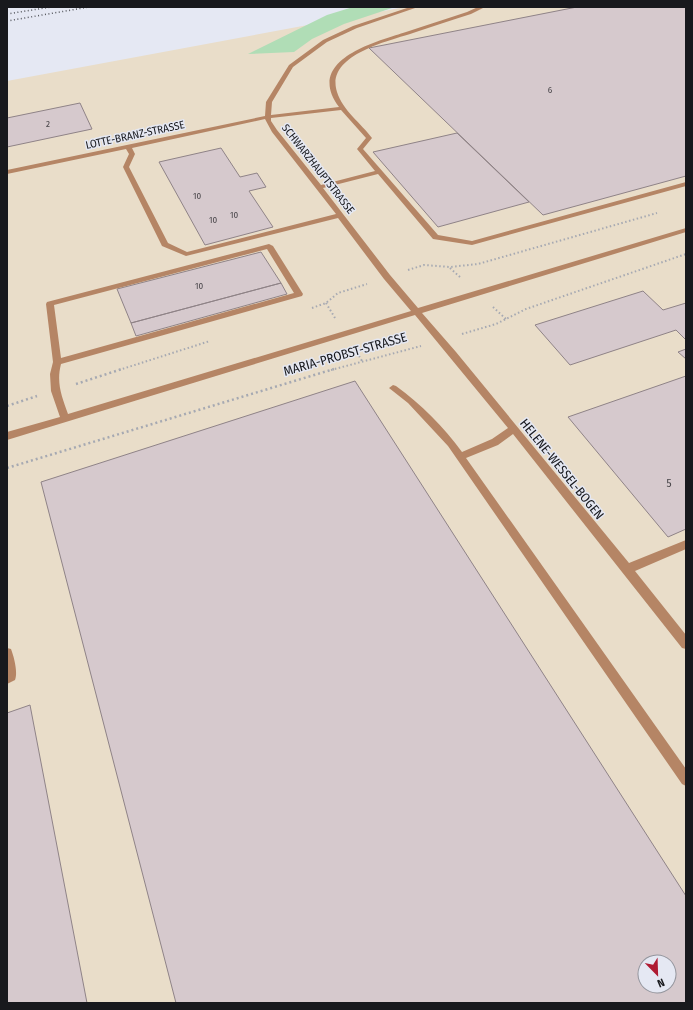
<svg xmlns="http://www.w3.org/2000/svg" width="693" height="1010" font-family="'Fira Sans Condensed',sans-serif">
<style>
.commercial{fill:#e9ddc9;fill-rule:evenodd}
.green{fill:#b0ddb6}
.building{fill:#d6c9cd;stroke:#8f8387;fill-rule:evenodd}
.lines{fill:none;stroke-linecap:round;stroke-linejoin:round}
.path-far1{stroke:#a6a9b2;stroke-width:2;stroke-dasharray:1.5 2.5;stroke-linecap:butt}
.path{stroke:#a6a9b2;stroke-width:2.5;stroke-dasharray:2 3;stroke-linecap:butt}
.minor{fill:#b58565;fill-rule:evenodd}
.rail{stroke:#55575d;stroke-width:1.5;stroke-dasharray:1 2.5;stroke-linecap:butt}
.labels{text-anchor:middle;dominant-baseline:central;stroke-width:3;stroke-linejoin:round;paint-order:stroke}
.far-number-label{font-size:9px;fill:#484549}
.far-street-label{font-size:11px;fill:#18191d;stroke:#e5e8f3}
.number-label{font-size:11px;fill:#484549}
.street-label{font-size:13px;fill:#18191d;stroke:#e5e8f3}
</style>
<rect width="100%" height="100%" fill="#e5e8f3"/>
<path class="commercial" d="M 405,7 L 686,7 L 686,1003 L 7,1003 L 7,81 ZM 645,962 L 669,962 L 669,986 L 645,986 Z"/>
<path class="green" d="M 353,7 L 395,7 L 344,24 L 312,39 L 294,52 L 248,54 L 327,15 Z"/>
<path class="building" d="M 577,7 L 686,7 L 686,176 L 543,215 L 369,48 Z
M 80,103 L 92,129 L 7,147 L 7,118 Z
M 457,133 L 529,202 L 438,227 L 373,152 Z
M 221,148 L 240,177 L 257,173 L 266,187 L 249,191 L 273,227 L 205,245 L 159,162 Z
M 261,252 L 281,283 L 131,323 L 117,289 Z
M 281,283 L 287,294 L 136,336 L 131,323 Z
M 643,291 L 663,310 L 686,303 L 686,340 L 676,330 L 570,365 L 535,325 Z
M 686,349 L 686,359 L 678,352 Z
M 686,376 L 686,529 L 668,537 L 568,417 Z
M 355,381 L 686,896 L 686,1003 L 176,1003 L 41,482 ZM 645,962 L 669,962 L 669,986 L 645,986 Z
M 30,705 L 87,1003 L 7,1003 L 7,713 Z"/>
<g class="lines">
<path class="path-far1" d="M 450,268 L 461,278
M 408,270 L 424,265 L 450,267 L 478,264 L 657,213
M 326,303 L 335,318
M 493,307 L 506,319
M 312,308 L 326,303 L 338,293 L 367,284
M 462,334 L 496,324 L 526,309 L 686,254
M 355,349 L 362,361
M 119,370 L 210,341
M 331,370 L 421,346"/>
<path class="path" d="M 76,384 L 122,369
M 7,406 L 37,396
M 7,468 L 334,369"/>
<path class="minor" d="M 410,7 L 418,7 L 357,28 L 327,42 L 293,67 L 272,102 L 271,115 L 339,107 C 304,60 375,42 406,32 C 426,25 447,19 467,12 L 478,7 L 485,7 L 471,14 C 451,20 432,27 413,33 C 389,41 325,55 337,92 C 343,111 361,123 372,138 L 363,149 L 438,235 L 472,241 L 686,182 L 686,186 L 472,245 L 433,239 L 378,174 L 323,188 L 390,275 L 418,308 L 686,228 L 686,232 L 422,313 L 456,352 L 629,563 L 686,540 L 686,549 L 635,571 L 686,635 L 686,649 L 682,648 L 513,434 L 498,445 L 466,458 L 686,769 L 686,786 L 682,784 L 448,446 L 408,403 L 389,388 L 393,385 L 396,386 C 421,404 444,427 462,452 L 492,439 L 508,428 L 415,315 L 7,440 L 7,432 L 60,417 L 51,391 L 50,374 L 53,362 L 46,304 L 47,302 L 269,244 L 273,246 L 303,294 L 302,296 L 61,364 C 56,383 62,397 68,414 L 411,311 L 384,279 L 338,218 L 186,256 L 162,246 L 123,167 L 129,154 L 126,149 L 7,174 L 7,170 L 265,116 L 266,102 L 289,65 L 323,40 L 353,26 ZM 341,110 L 366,138 L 357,149 L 375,171 L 321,185 L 277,130 L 271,121 L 271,118 ZM 265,119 L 272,132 L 336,214 L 187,252 L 168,243 L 129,167 L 135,154 L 132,148 ZM 267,249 L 294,293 L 61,358 L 54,305 Z
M 7,648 L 11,649 C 14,657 18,672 15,680 L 7,684 Z"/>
<path class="rail" d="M 7,14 L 51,7
M 7,21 L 89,7"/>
</g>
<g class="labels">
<g class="far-number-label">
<text x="550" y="90">6</text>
<text x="48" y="124">2</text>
<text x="197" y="196">10</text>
<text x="234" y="215">10</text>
<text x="213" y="220">10</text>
<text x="199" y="286">10</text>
</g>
<g class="far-street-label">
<text transform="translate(135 135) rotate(-12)">LOTTE-BRANZ-STRASSE</text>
<text transform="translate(318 169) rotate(52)">SCHWARZHAUPTSTRASSE</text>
</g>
<g class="number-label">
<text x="669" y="483">5</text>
</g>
<g class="street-label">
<text transform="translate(345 354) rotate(-16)">MARIA-PROBST-STRASSE</text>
<text transform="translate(562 469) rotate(51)">HELENE-WESSEL-BOGEN</text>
</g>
</g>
<rect width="693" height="1010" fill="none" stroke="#18191d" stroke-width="16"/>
<g transform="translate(657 974) rotate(157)"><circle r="19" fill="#e5e8f3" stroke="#93959d"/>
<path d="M0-3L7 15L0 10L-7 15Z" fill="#af1b33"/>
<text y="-6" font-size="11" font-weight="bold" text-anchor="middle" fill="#18191d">N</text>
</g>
</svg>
